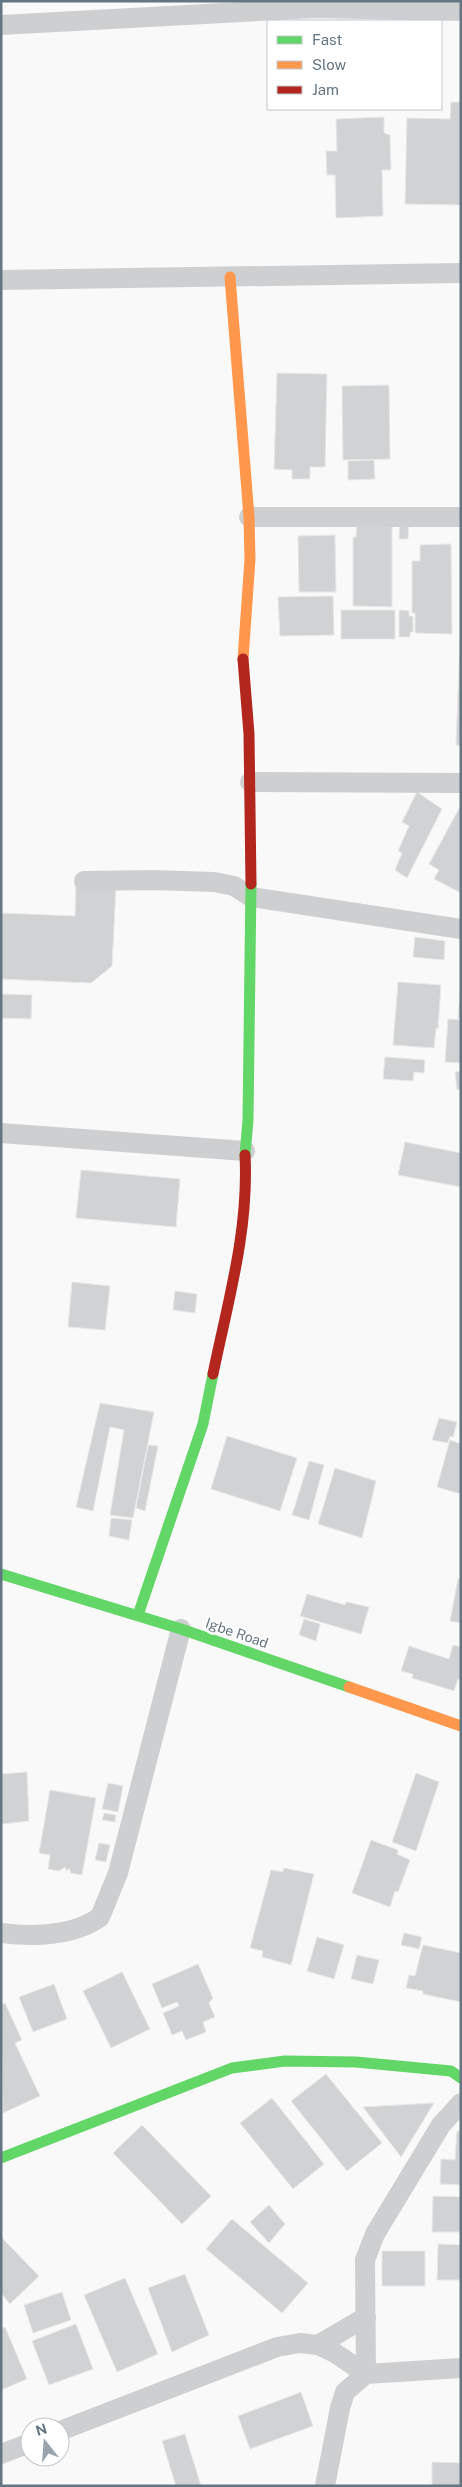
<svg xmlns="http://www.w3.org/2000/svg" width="462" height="2487" font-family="'Public Sans',sans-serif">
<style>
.building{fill:#d0d2d3;stroke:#e8e8e8}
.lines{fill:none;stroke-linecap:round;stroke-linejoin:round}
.street{stroke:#cecfd0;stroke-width:20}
.fast{stroke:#63d668;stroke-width:11}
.slow{stroke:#ff974d;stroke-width:11}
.jam{stroke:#b3261e;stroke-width:11}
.labels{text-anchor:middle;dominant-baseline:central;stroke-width:5;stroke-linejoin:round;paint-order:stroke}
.street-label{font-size:14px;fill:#657683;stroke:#fff}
</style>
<rect width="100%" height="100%" fill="#f9f9f9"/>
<path class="building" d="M 451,102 L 461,102 L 461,205 L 405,204 L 407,118 L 450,119 Z
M 384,117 L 384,133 L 390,135 L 391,170 L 382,170 L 383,216 L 336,218 L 335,175 L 327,175 L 326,151 L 337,151 L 336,119 Z
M 277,373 L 327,374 L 325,467 L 310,467 L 310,479 L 292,479 L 292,470 L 274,469 Z
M 389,385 L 390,459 L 343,460 L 342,386 Z
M 374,460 L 375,479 L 348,480 L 348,461 Z
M 357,518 L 392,518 L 392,607 L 353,606 L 353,537 L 356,537 Z
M 400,518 L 409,518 L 408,539 L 399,539 Z
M 335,535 L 336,592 L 299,592 L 298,536 Z
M 451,544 L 452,634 L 415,633 L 415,613 L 412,613 L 412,561 L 420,561 L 420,545 Z
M 333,596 L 334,635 L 280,636 L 278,597 Z
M 341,610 L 395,610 L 395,639 L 341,639 Z
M 399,610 L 409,611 L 409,616 L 413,616 L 413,632 L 410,632 L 410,637 L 399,637 Z
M 460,640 L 461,745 L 456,745 Z
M 417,792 L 442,809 L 407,878 L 395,870 L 402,853 L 398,851 L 409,826 L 402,822 Z
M 461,805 L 461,893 L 434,879 L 439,870 L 429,864 Z
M 76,884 L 116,886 L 112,966 L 91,983 L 1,979 L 1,913 L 75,916 Z
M 415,937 L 445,941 L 444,960 L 413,957 Z
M 461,979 L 461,1019 L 458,1018 Z
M 398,982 L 441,985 L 438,1029 L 436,1028 L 434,1048 L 393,1045 Z
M 1,994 L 32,995 L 31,1019 L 1,1018 Z
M 448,1019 L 461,1020 L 461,1063 L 445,1062 Z
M 385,1057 L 425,1060 L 424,1073 L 414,1072 L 413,1081 L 383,1079 Z
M 461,1071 L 461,1089 L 457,1090 L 455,1072 Z
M 405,1142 L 461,1153 L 461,1187 L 398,1175 Z
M 81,1170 L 180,1179 L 176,1227 L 76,1218 Z
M 72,1282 L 110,1286 L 105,1330 L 68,1327 Z
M 175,1291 L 197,1294 L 195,1313 L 173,1310 Z
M 100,1403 L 154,1412 L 133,1518 L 110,1515 L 124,1430 L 110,1427 L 93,1511 L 76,1507 Z
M 439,1418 L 457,1422 L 453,1437 L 450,1436 L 448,1443 L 432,1440 Z
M 227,1436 L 297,1458 L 280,1511 L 211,1489 Z
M 450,1440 L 461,1444 L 461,1494 L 437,1487 Z
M 148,1445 L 158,1446 L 145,1511 L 136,1508 Z
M 309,1461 L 324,1465 L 309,1520 L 292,1515 Z
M 335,1468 L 376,1481 L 362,1538 L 318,1524 Z
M 111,1518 L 132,1520 L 129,1540 L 109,1536 Z
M 458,1579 L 461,1579 L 461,1623 L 450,1621 Z
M 307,1594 L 345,1605 L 346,1602 L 369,1607 L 361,1634 L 300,1616 Z
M 304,1619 L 320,1624 L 316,1641 L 299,1635 Z
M 453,1645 L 461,1647 L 461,1680 L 458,1679 L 454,1691 L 412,1678 L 413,1674 L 401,1671 L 409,1646 L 449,1659 Z
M 27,1772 L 29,1821 L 2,1824 L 1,1774 Z
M 416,1773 L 439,1782 L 416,1851 L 392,1842 Z
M 108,1783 L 123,1786 L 118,1812 L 102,1809 Z
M 50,1790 L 96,1798 L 82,1875 L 71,1873 L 69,1868 L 67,1871 L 65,1867 L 59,1871 L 48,1869 L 50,1855 L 39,1853 Z
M 104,1813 L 116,1815 L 115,1822 L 102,1820 Z
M 371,1840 L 398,1850 L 397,1854 L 410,1860 L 398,1892 L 395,1891 L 390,1907 L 352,1893 Z
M 99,1843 L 110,1845 L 106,1862 L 95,1860 Z
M 284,1868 L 314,1874 L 291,1965 L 262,1957 L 263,1951 L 250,1948 L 271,1870 L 283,1872 Z
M 404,1933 L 422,1937 L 419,1949 L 401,1945 Z
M 317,1937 L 344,1945 L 334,1979 L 307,1971 Z
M 423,1945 L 461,1953 L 461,2002 L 423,1994 L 423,1991 L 406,1988 L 409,1975 L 415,1976 Z
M 357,1955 L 379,1960 L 373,1984 L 351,1979 Z
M 198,1964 L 213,1998 L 209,2003 L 215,2017 L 203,2022 L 206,2032 L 186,2040 L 182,2031 L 172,2035 L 163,2013 L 179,2006 L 177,2002 L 162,2008 L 152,1984 Z
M 122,1972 L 150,2029 L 111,2048 L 83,1991 Z
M 54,1984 L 67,2019 L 33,2032 L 19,1997 Z
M 5,2003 L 22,2040 L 15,2043 L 40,2096 L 3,2113 L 1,2005 Z
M 326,2074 L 382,2143 L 347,2171 L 291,2101 Z
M 272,2098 L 324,2164 L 293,2189 L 240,2123 Z
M 434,2103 L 401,2157 L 363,2107 Z
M 142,2125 L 211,2196 L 182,2224 L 113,2153 Z
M 457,2131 L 461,2131 L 461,2185 L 440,2184 L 441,2159 L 455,2160 Z
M 433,2196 L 461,2197 L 461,2232 L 432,2232 Z
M 269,2205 L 285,2224 L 269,2243 L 250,2222 Z
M 232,2219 L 308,2283 L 282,2313 L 206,2249 Z
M 1,2237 L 39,2276 L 10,2304 L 1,2293 Z
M 438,2244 L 461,2245 L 461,2280 L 437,2280 Z
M 382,2251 L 425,2251 L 425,2286 L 382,2286 Z
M 185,2274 L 209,2335 L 172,2352 L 148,2288 Z
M 125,2278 L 158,2354 L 117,2372 L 84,2295 Z
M 62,2292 L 71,2320 L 33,2333 L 24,2305 Z
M 76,2324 L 93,2369 L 49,2385 L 32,2341 Z
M 5,2327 L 27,2379 L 1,2390 L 1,2329 Z
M 301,2392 L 313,2426 L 250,2449 L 238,2416 Z
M 185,2434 L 201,2486 L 176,2486 L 162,2441 Z
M 432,2462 L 461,2463 L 461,2486 L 432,2486 Z"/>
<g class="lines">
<path class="street" d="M 1,25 L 314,8 L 461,11
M 1,280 L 461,273
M 249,517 L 461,517
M 250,782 L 461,783
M 84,881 L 152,880 L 214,882 L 234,886 L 251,897 L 461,929
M 1,1133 L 245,1151
M 1,1933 C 34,1937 72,1937 100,1917 L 118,1873 L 181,1629
M 318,2345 L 366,2317
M 60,2431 L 277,2347 L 300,2343 L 318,2345 L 335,2353 L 366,2374 L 461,2368
M 1,2454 L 30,2443
M 325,2486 L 340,2408 L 345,2392 L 366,2374 L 365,2260 L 375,2234 L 441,2125 L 461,2103"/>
<path class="fast" d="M 245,1155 L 248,1120 L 251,884
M 1,1574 L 181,1629 L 349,1687
M 138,1615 L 203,1424 L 213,1374
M 1,2158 L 232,2068 L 285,2061 L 356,2062 L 451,2071 L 461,2078"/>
<path class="slow" d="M 230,277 L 249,517 L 250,559 L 243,659
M 349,1687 L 461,1726"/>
<path class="jam" d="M 243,659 L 249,734 L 251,884
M 213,1374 C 228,1301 249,1230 245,1155"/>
</g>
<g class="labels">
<g class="street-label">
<text transform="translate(237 1633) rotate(19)">Igbe Road</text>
</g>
</g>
<rect width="462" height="2487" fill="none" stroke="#657683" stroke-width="5"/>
<rect x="267" y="20" width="175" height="90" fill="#ffffff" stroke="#c1c8cd"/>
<rect x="277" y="36" width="25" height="8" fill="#63d668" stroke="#c1c8cd"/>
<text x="312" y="45" font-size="15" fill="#657683">Fast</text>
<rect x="277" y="61" width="25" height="8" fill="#ff974d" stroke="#c1c8cd"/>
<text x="312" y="70" font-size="15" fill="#657683">Slow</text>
<rect x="277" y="86" width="25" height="8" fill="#b3261e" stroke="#c1c8cd"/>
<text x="312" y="95" font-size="15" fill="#657683">Jam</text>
<g transform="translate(45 2442) rotate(343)"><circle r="24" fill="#ffffff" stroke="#c1c8cd"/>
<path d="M0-4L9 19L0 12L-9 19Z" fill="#99a4ac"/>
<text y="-8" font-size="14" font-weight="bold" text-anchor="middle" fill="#657683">N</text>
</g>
</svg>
